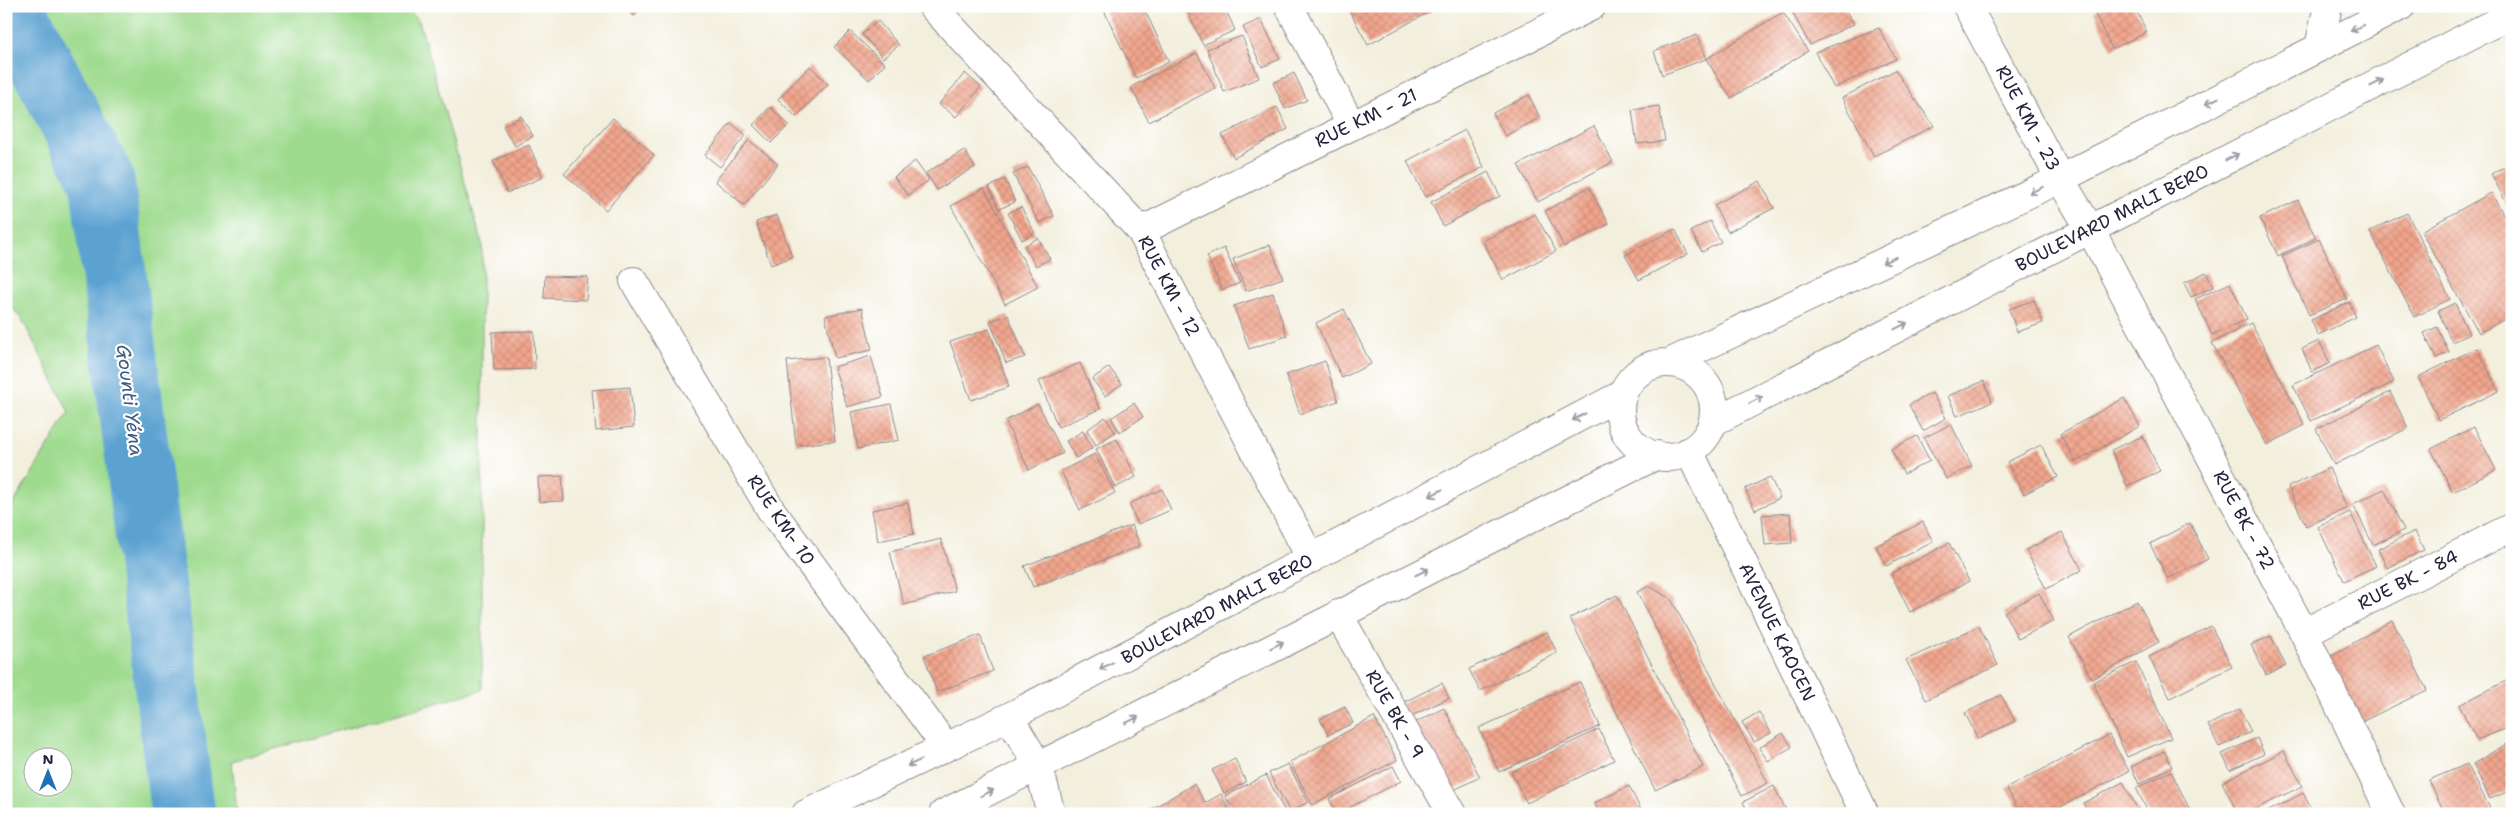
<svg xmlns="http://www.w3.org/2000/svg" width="2518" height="820" font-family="'Shantell Sans',sans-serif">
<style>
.grass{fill:#9fdb8f;stroke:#607e65;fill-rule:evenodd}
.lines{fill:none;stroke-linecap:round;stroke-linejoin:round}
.river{stroke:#5ba2d1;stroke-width:65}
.building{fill:url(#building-cross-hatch)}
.minor-casing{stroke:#8a888c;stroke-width:30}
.major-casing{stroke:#8a888c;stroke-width:30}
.minor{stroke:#fff;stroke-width:28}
.major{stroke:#fff;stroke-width:28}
.oneway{stroke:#9c9ca7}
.labels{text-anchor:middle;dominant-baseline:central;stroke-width:4.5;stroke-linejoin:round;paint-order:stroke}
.street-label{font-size:18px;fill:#22223b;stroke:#fff}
.water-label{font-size:19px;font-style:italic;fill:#3c5c7e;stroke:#fff}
</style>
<defs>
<pattern id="building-cross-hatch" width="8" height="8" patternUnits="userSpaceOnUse" patternTransform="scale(1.25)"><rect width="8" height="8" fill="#f1a58c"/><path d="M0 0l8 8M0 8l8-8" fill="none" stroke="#ce8e7a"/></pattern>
</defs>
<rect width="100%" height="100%" fill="#fff"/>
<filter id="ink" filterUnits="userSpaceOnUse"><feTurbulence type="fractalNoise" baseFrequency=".02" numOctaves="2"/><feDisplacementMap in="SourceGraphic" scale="10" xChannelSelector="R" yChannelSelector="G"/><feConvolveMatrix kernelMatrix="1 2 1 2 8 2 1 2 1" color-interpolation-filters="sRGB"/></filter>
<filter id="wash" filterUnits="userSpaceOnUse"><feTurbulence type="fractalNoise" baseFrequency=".0096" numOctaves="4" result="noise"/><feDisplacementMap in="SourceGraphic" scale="20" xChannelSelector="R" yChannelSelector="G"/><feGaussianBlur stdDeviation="1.12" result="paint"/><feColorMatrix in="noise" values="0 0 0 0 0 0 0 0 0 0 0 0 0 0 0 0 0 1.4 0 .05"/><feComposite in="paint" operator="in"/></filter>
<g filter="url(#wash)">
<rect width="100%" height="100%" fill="#f3efdd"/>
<path class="grass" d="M 6,6 L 406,6 L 419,21 L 482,243 L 482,690 L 232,761 L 237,814 L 6,814 L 6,516 L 69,412 L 23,321 L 6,300 ZM 32,758 L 62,758 L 62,788 L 32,788 Z"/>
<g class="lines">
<path class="river" d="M 11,6 L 102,180 L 183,814"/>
</g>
<g id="blocks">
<path class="building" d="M 625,6 L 644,6 L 634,16 Z
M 1102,6 L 1143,6 L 1169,62 L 1136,78 Z
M 1185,6 L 1224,6 L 1235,30 L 1203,45 Z
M 1347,6 L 1431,6 L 1433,10 L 1368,45 Z
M 1789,6 L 1843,6 L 1854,24 L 1810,45 Z
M 2106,6 L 2134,6 L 2147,32 L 2112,49 L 2094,12 Z
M 1783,12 L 1808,51 L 1731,98 L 1706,59 Z
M 1261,19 L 1280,59 L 1262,67 L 1243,27 Z
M 878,21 L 899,45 L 883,58 L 862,34 Z
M 1879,28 L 1896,59 L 1834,88 L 1815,52 Z
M 850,31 L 885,64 L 869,80 L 834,47 Z
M 1697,35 L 1706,59 L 1662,75 L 1654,51 Z
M 1242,36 L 1259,78 L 1224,92 L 1207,49 Z
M 1197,53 L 1215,88 L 1149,122 L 1131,87 Z
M 810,66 L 828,84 L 796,117 L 778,99 Z
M 1895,70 L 1934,126 L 1874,156 L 1842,98 Z
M 965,73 L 981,87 L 956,117 L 939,104 Z
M 1294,73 L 1307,100 L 1285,109 L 1273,83 Z
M 1529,95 L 1540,118 L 1505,136 L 1493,113 Z
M 1659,106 L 1665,141 L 1637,144 L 1632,110 Z
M 770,107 L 789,125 L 771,143 L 753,125 Z
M 1277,107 L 1288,129 L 1234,158 L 1222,135 Z
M 521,116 L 533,136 L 515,146 L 503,126 Z
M 613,118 L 654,155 L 606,210 L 564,174 Z
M 731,123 L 746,135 L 720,167 L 705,155 Z
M 1594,126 L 1613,162 L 1538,202 L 1518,165 Z
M 1465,130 L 1484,167 L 1425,197 L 1407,161 Z
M 749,140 L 778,164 L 744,205 L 715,181 Z
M 529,145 L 543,177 L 507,193 L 493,161 Z
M 964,150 L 975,167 L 937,190 L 926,173 Z
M 915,161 L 929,180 L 908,195 L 894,177 Z
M 2512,163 L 2512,213 L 2491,174 Z
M 1028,167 L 1054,216 L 1039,223 L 1013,174 Z
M 1488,172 L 1500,196 L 1443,226 L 1431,202 Z
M 1005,179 L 1015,202 L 999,209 L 989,187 Z
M 1760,181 L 1774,208 L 1728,232 L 1714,205 Z
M 1589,187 L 1609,224 L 1564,247 L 1545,211 Z
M 984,188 L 1038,287 L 1005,304 L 951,206 Z
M 2491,193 L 2512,229 L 2512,315 L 2479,333 L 2421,231 Z
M 2298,200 L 2316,238 L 2278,256 L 2260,218 Z
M 1021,207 L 1035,233 L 1022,240 L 1008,213 Z
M 2407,213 L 2450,299 L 2414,317 L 2370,231 Z
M 1535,214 L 1556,251 L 1503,280 L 1483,241 Z
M 777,215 L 792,257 L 771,265 L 756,222 Z
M 1710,221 L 1721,242 L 1702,252 L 1691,231 Z
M 1675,229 L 1688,254 L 1639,280 L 1625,255 Z
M 1038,238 L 1050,259 L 1036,266 L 1024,246 Z
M 2319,239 L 2347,299 L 2309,315 L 2282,256 Z
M 1270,245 L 1283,278 L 1246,291 L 1233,259 Z
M 1224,248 L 1240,283 L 1222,290 L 1207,256 Z
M 2206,272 L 2213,287 L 2191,297 L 2184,283 Z
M 545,276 L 588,277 L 586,300 L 544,298 Z
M 2230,283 L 2247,319 L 2212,335 L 2195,299 Z
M 1273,293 L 1287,336 L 1249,349 L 1234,306 Z
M 2034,300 L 2043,323 L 2017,332 L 2009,309 Z
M 2349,302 L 2356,317 L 2318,335 L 2311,320 Z
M 2455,303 L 2469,334 L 2452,342 L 2438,311 Z
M 862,308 L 872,350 L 835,358 L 825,316 Z
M 1344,309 L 1371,364 L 1342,378 L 1316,323 Z
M 1008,315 L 1025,357 L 1006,363 L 990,321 Z
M 2251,323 L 2305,425 L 2267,445 L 2212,343 Z
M 2437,327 L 2449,352 L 2436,358 L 2424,333 Z
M 989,329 L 1009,387 L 971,400 L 950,342 Z
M 534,331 L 535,369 L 494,370 L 492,332 Z
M 2319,341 L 2330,363 L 2312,372 L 2302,349 Z
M 2376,345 L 2394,382 L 2311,421 L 2293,385 Z
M 2477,348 L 2499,391 L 2439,420 L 2418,377 Z
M 871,356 L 883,397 L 847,407 L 834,367 Z
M 826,357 L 835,441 L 796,445 L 787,361 Z
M 1325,361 L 1338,401 L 1300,414 L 1286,375 Z
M 1080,363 L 1100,409 L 1058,427 L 1039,381 Z
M 1109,367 L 1122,384 L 1105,396 L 1092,379 Z
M 1984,381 L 1992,402 L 1957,416 L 1948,396 Z
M 630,387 L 634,427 L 596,431 L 592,390 Z
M 2390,392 L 2408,428 L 2334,465 L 2316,429 Z
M 1932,393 L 1946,418 L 1923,431 L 1909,405 Z
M 2124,398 L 2140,426 L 2076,462 L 2060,434 Z
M 1134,403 L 1143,417 L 1120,432 L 1111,418 Z
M 891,404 L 899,440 L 858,449 L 851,412 Z
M 1038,404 L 1063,453 L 1029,470 L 1005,421 Z
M 1105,417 L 1115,432 L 1096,445 L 1087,430 Z
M 1951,424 L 1972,466 L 1946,479 L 1924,438 Z
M 2474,427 L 2496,470 L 2453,492 L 2431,449 Z
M 1083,431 L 1092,448 L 1076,458 L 1066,441 Z
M 1917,436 L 1930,461 L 1904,474 L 1891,449 Z
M 2143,436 L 2160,471 L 2127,486 L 2111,450 Z
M 1117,439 L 1136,477 L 1115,488 L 1096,449 Z
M 2041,445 L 2058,477 L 2024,494 L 2007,462 Z
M 1095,454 L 1115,493 L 1080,510 L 1061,471 Z
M 2329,468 L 2347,508 L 2306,526 L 2288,487 Z
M 562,476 L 564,501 L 539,502 L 538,477 Z
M 1770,477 L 1780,498 L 1755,510 L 1745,489 Z
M 1162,489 L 1171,510 L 1138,524 L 1129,504 Z
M 2384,489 L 2404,530 L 2373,545 L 2353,504 Z
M 908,503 L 914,534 L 878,541 L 872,510 Z
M 2350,512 L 2376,566 L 2344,581 L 2318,527 Z
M 1790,513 L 1792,543 L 1765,545 L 1762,515 Z
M 1923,522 L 1933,542 L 1886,566 L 1876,546 Z
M 2190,523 L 2208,559 L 2168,579 L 2150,544 Z
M 1132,525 L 1140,546 L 1033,587 L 1024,566 Z
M 2415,531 L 2424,550 L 2387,568 L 2378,549 Z
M 2062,532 L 2082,570 L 2046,589 L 2026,550 Z
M 941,539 L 955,591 L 904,605 L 890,552 Z
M 1949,543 L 1969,581 L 1910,612 L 1891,574 Z
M 1649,586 L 1671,599 L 1768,783 L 1742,796 L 1637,592 Z
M 2039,593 L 2054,621 L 2018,639 L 2004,612 Z
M 1617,595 L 1703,767 L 1655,790 L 1570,618 Z
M 2137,601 L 2159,642 L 2092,679 L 2069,637 Z
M 2392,620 L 2427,690 L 2357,724 L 2326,659 Z
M 1979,626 L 1998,665 L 1926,700 L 1906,660 Z
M 2211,626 L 2232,667 L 2170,698 L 2149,657 Z
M 1547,632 L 1557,653 L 1480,691 L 1469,669 Z
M 980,635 L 993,671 L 937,692 L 924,656 Z
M 2271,636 L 2286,666 L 2266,675 L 2251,645 Z
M 2136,662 L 2171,738 L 2127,757 L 2093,682 Z
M 2512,678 L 2512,726 L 2477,740 L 2459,705 Z
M 1580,682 L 1600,726 L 1499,772 L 1479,728 Z
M 1442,683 L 1449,698 L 1407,718 L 1400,704 Z
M 2001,695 L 2015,721 L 1978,739 L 1965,713 Z
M 1345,707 L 1353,723 L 1328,735 L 1320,719 Z
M 1444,708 L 1480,777 L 1448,793 L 1412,724 Z
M 2240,709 L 2251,732 L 2219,747 L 2208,725 Z
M 1759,712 L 1771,733 L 1754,742 L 1742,722 Z
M 1374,717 L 1397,760 L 1312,805 L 1290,762 Z
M 1599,729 L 1614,760 L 1527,803 L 1511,772 Z
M 1783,733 L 1792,747 L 1768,761 L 1759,748 Z
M 2109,735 L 2129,771 L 2047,814 L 2020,814 L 2007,788 Z
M 2257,738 L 2264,754 L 2230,770 L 2222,754 Z
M 2506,744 L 2512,752 L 2512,790 L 2490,799 L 2473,764 Z
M 2164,751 L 2172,767 L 2139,784 L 2131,767 Z
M 2284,751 L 2302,786 L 2246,814 L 2238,814 L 2222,782 Z
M 1235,759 L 1246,782 L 1224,793 L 1212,770 Z
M 1288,764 L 1308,802 L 1290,812 L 1269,773 Z
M 2467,764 L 2493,814 L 2445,814 L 2429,780 Z
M 1393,766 L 1401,781 L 1337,814 L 1329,799 Z
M 2171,771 L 2192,814 L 2149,814 L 2136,788 Z
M 1266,775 L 1286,814 L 1234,814 L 1225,796 Z
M 2123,782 L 2140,814 L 2088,814 L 2083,803 Z
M 1194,784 L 1205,803 L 1221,794 L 1231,814 L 1143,814 Z
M 1629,786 L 1643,814 L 1600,814 L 1594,803 Z
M 1774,786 L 1788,814 L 1749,814 L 1743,802 Z
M 2303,793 L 2314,814 L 2263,814 Z"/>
</g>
</g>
<g filter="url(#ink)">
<use href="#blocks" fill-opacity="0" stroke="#8a888c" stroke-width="1"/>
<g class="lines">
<defs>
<path id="minor" d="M 932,6 L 1141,231 L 1311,559
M 1289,6 L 1351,125
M 1967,6 L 2060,179 L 2090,229 L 2304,633 L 2391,814
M 2319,47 L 2328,6
M 1141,231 L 1592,6
M 634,281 L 771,510 L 946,747
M 1689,451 L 1865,814
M 1338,614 L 1452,814
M 2304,633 L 2512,527
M 1009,717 L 1039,767 L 1051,814"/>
<path id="major" d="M 1669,363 L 2060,179 L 2401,6
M1620 410a47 47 0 1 1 94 0a47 47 0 1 1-94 0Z
M 1713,422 L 2512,14
M 806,814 L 1009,717 L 1623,394
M 943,814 L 1657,455"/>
</defs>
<use href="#minor" class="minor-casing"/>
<use href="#major" class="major-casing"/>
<use href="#minor" class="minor"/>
<use href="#major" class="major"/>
</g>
<defs><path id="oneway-shaft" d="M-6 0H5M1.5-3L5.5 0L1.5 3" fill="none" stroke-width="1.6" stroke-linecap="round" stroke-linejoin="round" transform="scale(1.25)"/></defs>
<g class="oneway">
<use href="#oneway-shaft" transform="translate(2357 28) rotate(154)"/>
<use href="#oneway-shaft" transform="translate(2377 83) rotate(-27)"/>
<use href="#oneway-shaft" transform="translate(2212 101) rotate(153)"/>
<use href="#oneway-shaft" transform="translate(2232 157) rotate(-27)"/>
<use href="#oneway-shaft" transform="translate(2036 190) rotate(155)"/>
<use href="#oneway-shaft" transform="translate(1889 260) rotate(155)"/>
<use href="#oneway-shaft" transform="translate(1901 326) rotate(-27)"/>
<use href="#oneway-shaft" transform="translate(1756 400) rotate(-27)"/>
<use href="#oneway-shaft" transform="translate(1579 417) rotate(152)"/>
<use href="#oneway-shaft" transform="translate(1436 493) rotate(152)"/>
<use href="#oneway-shaft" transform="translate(1422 572) rotate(-26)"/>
<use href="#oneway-shaft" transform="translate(1277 645) rotate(-27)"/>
<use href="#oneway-shaft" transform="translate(1106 666) rotate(152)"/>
<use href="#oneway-shaft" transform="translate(1132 720) rotate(-27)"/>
<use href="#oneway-shaft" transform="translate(914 763) rotate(155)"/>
<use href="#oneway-shaft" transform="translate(987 793) rotate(-26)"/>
</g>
</g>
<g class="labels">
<g class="street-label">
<text transform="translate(1366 118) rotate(-26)">RUE KM - 21</text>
<text transform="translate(2028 118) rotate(62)">RUE KM - 23</text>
<text transform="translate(2112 218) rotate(-27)">BOULEVARD MALI BERO</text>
<text transform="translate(1169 286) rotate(62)">RUE KM - 12</text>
<text transform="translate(781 520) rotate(56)">RUE KM- 10</text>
<text transform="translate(2244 520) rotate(62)">RUE BK - 72</text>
<text transform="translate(2408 580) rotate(-27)">RUE BK - 84</text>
<text transform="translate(1217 609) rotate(-28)">BOULEVARD MALI BERO</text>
<text transform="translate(1777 632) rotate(64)">AVENUE KAOCEN</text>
<text transform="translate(1395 714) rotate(60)">RUE BK - 9</text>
</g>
<g class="water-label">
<text transform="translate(130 400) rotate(83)">Gounti Yéna</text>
</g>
</g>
<rect width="2518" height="820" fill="none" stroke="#fff" stroke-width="25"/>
<g transform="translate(48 772)"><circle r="24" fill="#ffffff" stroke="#a7a7b1"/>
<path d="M0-4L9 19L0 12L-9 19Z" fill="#1f6fb2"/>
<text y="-8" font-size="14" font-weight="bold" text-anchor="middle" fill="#22223b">N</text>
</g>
</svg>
